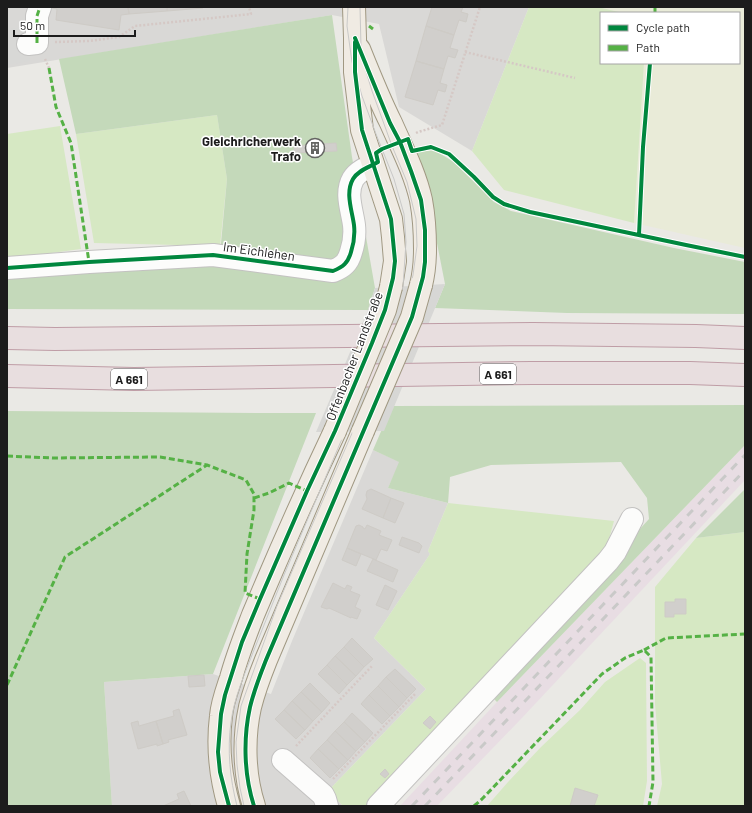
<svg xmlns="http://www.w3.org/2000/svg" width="752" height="813" font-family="Barlow,sans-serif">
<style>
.residential{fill:#d9d8d6}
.industrial{fill:#e8dde3}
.religious{fill:#d8d8d6}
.farmland{fill:#e9ebd8}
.grass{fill:#d6e8c3}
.forest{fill:#c4d9ba}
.pier{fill:#d7d7d5}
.building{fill:#d1cfcc;stroke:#cecbc6}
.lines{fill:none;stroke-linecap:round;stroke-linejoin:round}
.minor-casing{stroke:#c3c2c1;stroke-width:24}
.major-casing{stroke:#a09882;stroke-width:24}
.highway-casing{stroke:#bf9da6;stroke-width:24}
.path{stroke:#d5c8c5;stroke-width:2.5;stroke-dasharray:2 2;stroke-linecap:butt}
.minor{stroke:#fcfcfb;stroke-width:22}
.major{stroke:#f0ebe3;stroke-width:22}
.highway{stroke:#e8dedf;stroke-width:22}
.tram{stroke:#c9c9c8;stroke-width:1}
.rail{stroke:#c9c9c8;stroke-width:3;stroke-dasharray:8 8;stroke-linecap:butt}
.major-bridge-casing{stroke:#a09882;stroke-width:24;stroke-linecap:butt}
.major-bridge{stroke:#f0ebe3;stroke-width:22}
.quiet{stroke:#55b145;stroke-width:3;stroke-dasharray:6 3;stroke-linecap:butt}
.cycleway-casing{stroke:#fff;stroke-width:6}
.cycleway{stroke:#00873e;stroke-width:4}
.labels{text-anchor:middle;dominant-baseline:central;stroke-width:3;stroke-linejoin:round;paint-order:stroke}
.shield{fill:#fff;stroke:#606060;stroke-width:1}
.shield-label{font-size:12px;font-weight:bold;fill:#1c1c1c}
.poi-label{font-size:13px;font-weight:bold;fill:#1c1c1c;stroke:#fff;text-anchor:end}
.street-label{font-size:13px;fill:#1c1c1c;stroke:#fff}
</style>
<rect width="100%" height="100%" fill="#eae9e5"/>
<path class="residential" d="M 7,7 L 529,7 L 472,151 L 399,107 L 379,24 L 332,15 L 7,68 Z
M 373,450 L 400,462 L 388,488 L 448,503 L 428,551 L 430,554 L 374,638 L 426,689 L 328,791 L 343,806 L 112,806 L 104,682 L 213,674 L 271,694 L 292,641 Z"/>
<path class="industrial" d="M 745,445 L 745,480 L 520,720 L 437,806 L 400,806 L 497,702 Z"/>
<path class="religious" d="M 26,27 L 30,61 L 7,65 L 7,29 Z"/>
<path class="farmland" d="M 598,7 L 745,7 L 745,248 L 634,223 L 644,63 L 739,63 L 739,13 L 623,13 Z"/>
<path class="grass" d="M 529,7 L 598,7 L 623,13 L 601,13 L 601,63 L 644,63 L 634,223 L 504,190 L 472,151 Z
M 217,115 L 227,179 L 220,246 L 94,243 L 76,134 Z
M 60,126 L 81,249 L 7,259 L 7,134 Z
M 448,503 L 614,521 L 603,561 L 444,726 L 366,806 L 343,806 L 328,791 L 426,689 L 374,638 L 430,554 L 428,551 Z
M 745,532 L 745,806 L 657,806 L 662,784 L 655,704 L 655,587 L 696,538 Z
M 640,658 L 646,663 L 647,781 L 643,806 L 487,806 L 508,782 L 541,747 L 580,710 L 605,682 Z"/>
<path class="forest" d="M 332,15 L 352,157 L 375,288 L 368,310 L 7,309 L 7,276 L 219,265 L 227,179 L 217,115 L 76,134 L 59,59 Z
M 434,150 L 454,162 L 494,202 L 511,211 L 674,248 L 745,262 L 745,314 L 567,313 L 435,308 L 445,284 L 435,233 L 417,152 Z
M 745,405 L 745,445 L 497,702 L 489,694 L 649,519 L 647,498 L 621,462 L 491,465 L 450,477 L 448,503 L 388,488 L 399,462 L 373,450 L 392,406 Z
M 7,411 L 267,413 L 316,413 L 213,674 L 104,682 L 112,806 L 7,806 Z
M 745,489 L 745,532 L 696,538 Z"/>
<path class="pier" d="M 445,284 L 384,431 L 316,432 L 368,310 L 375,288 Z"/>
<path class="building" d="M 53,7 L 128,7 L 129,14 L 121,15 L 119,30 L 56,20 L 57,9 L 52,8 Z
M 128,7 L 167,7 L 167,11 L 129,14 Z
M 167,7 L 203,7 L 203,8 L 167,11 Z
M 432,7 L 463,7 L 461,12 L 468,14 L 466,22 L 459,20 L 454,35 L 426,26 Z
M 426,26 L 454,35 L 450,48 L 458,50 L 455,58 L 448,56 L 444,69 L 416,61 Z
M 416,61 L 444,69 L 440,83 L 447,85 L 445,92 L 438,90 L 433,105 L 405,97 Z
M 336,143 L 337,151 L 294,153 L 294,146 Z
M 371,489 L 391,498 L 383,518 L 362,509 L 367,499 L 366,495 L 367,491 Z
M 391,498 L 404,503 L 395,523 L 383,518 Z
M 359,525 L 363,527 L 363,528 L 365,529 L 367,525 L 381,531 L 379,535 L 392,540 L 387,551 L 381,549 L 376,560 L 347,548 L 356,526 Z
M 402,537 L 419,543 L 422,546 L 419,553 L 399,545 Z
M 347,548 L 361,554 L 356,566 L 342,560 Z
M 373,559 L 398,570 L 393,582 L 367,571 Z
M 333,583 L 345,589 L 347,585 L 352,587 L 350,591 L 360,595 L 355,607 L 361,610 L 357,619 L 351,617 L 351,618 L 329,608 L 327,609 L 321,607 Z
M 385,585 L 397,591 L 388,610 L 376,605 Z
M 675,599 L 686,599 L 686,614 L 674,614 L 674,617 L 665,617 L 665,602 L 675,602 Z
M 352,638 L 373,659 L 364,667 L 344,647 Z
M 344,647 L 364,667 L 356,676 L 335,656 Z
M 335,656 L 356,676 L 347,685 L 327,665 Z
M 327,665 L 347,685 L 339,694 L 318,674 Z
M 395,669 L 416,689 L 407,698 L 386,677 Z
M 204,675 L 205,686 L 189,687 L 188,676 Z
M 386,677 L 407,698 L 399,707 L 378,686 Z
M 310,683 L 330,703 L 322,712 L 301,692 Z
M 378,686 L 399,707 L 390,716 L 369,695 Z
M 301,692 L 322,712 L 313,721 L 292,701 Z
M 369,695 L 390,716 L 382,724 L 361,704 Z
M 292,701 L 313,721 L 305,730 L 284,710 Z
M 179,709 L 187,735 L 168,740 L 169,742 L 163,744 L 156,721 L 174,716 L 173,711 Z
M 284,710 L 305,730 L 296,739 L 275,719 Z
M 352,713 L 373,733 L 365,742 L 344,722 Z
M 430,716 L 436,722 L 430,729 L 423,723 Z
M 138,721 L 139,726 L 156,721 L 163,744 L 157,746 L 157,744 L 138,749 L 131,723 Z
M 344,722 L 365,742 L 356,751 L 335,731 Z
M 335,731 L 356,751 L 348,760 L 327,740 Z
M 327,740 L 348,760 L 339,769 L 318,749 Z
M 318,749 L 339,769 L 330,778 L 310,758 Z
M 385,769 L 389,774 L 385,778 L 380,774 Z
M 575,788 L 598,795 L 594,806 L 570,806 Z
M 184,791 L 191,806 L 163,806 L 179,799 L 177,794 Z"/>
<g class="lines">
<defs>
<path id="minor" d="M 28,44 L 37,43 L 37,16 L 40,7
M 7,268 L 89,262 L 213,255 L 333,271 C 343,267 348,263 351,252 C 354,243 355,234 354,225 C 352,210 345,193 353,179 C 357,172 366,168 373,165
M 283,760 L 323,795 L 325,799 L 327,806
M 378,806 L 608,561 L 615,552 L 632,519"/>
<path id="major" d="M 354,7 L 355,38 L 355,72 L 362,130 L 391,219 L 393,237 L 395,261 L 391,287
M 359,49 C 369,74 379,99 391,123 C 402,148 415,173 421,200 C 424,216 425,233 425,249 C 425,261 424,273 421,285
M 229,806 C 220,775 217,748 221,716 C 222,703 227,690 231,678 C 237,656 245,636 253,615 C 279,553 306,492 335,431
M 254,806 C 244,775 243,739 250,707 C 254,691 260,675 266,660 L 363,431"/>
<path id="highway" d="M 7,338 L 55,339 L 533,334 L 696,336 L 745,338
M 7,376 L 134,379 L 532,373 L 690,373 L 745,375"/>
</defs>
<use href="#minor" class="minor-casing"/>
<use href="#major" class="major-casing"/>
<use href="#highway" class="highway-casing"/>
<path class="path" d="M 55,42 L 89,41 L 119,37 L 135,26 L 251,14 L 249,7
M 465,52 L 575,78
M 45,59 L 49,68
M 416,133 L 418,132 L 442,125 L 480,7
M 296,746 L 373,665
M 333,779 L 416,693"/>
<use href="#minor" class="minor"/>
<use href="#major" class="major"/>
<use href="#highway" class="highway"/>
<path class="tram" d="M 237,806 C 230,779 227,750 231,722 C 234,698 245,673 254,650 C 264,625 274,600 284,575 C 320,490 356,406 392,322 L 398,304 L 403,286 L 406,242 L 404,214 L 394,179 L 376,134 L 362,96 L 352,62 L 347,26 L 348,7
M 244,806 L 240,788 L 237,765 L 236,742 L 241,706 L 277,606 L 399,325 L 406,307 L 413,275 L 417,246 L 416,219 L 407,182 L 392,146 L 372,91 L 365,68 L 361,47 L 360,7"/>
<path class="rail" d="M 412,806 L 745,455
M 425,806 L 745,470"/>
<defs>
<path id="major-bridge" d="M 335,431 L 385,310 L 391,287
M 363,431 L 412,317 L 421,285"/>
</defs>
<use href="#major-bridge" class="major-bridge-casing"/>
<use href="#major-bridge" class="major-bridge"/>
<path class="quiet" d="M 655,13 L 655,7
M 369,26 L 373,29
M 37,43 L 37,16 L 40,7
M 49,68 L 56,107 L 71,143 L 89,262
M 7,456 L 52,458 L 160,457 L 207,465 L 246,480 L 254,494 L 254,510 L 247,554 L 245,593 L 260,599
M 254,498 L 269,493 L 289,483 L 307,491
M 644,650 L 666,638 L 745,634
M 7,685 L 65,557 L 207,465
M 474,806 L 482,799 L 602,674 L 625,658 L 644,650 L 651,657 L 653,782 L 649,806"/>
<defs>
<path id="cycleway" d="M 639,235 L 643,147 L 650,63
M 7,268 L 89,262 L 213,255 L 333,271 C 343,267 348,263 351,252 C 354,243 355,234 354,225 C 352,210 345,193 353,179 C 358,170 370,167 378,162 L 376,153 L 382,149 L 408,139 L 412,151 L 431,147 L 449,154 L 474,177 L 493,197 L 504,204 L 530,212 L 686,245 L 745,257
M 229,806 L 220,772 L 218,752 L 221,714 L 225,695 L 242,642 L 260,599 L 307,491 L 335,431 L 372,343 L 385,310 L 393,278 L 395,261 L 391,219 L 362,130 L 355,72 L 355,42
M 254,806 C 244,775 243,739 250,707 C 254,691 260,675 266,660 L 412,317 L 423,277 L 425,262 L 425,230 L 421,200 L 411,171 L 400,142 L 390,123 L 355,38"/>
</defs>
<use href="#cycleway" class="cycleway-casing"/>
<use href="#cycleway" class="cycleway"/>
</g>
<defs>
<symbol id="building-ring" viewBox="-11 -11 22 22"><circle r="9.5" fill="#fff" stroke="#646462" stroke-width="1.5"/><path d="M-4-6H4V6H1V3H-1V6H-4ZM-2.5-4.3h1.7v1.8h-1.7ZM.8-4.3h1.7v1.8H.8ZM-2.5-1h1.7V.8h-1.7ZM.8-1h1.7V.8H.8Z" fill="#646462"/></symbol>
</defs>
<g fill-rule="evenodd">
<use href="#building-ring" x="304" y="137" width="22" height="22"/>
</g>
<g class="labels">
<g class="shield">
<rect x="480" y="364" width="36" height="20" rx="3"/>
<rect x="111" y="369" width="36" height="20" rx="3"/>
</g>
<g class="shield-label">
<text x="498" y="374">A 661</text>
<text x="129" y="379">A 661</text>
</g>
<g class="poi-label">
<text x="301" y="141">Gleichricherwerk<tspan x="301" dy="15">Trafo</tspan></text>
</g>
<g class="street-label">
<text transform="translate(259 251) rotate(8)">Im Eichlehen</text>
<text transform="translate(354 356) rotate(-69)">Offenbacher Landstraße</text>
</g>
</g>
<rect width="752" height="813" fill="none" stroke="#1c1c1c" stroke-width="16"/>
<rect x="600" y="12" width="140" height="52" fill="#ffffff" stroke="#a4a4a4"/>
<rect x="608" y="25" width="20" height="6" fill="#00873e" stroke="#a4a4a4"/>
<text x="636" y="32" font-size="12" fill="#1c1c1c">Cycle path</text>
<rect x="608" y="45" width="20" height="6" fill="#55b145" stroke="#a4a4a4"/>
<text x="636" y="52" font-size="12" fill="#1c1c1c">Path</text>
<path d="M14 30v6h121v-6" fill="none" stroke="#1c1c1c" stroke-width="2"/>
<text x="20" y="30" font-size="12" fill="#1c1c1c" stroke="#ffffff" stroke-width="3" paint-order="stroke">50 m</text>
</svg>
